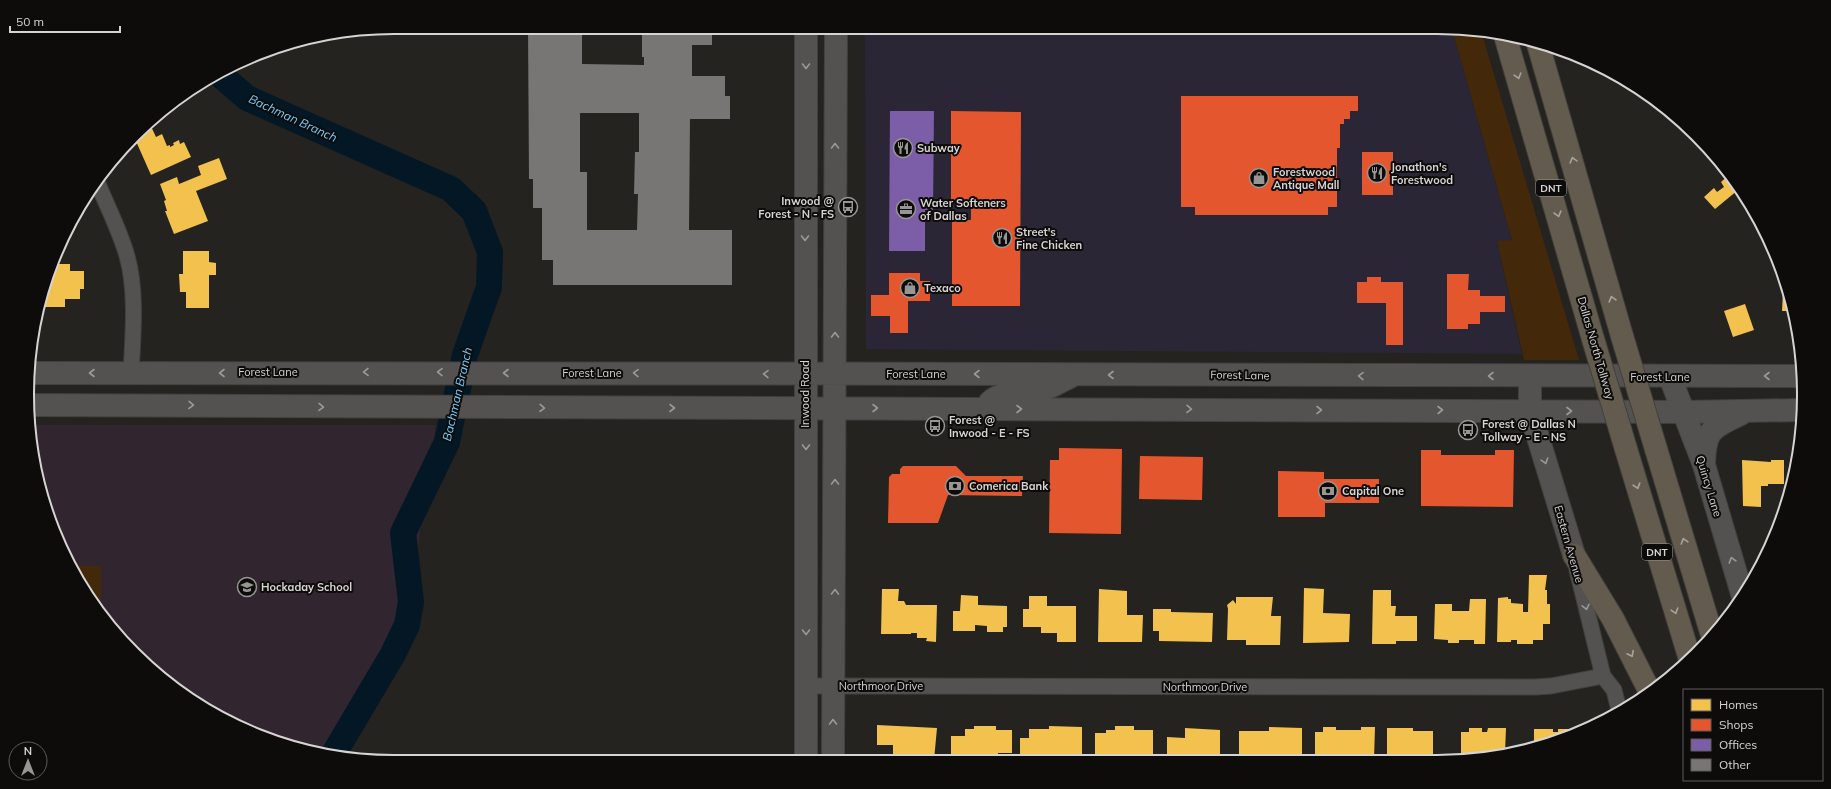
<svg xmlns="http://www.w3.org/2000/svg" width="1831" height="789" font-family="Mulish,sans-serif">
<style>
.commercial{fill:#2b2635}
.education{fill:#312530}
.green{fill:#432809}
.homes{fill:#f2c14e}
.shops{fill:#e4572e}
.offices{fill:#7b5ea7}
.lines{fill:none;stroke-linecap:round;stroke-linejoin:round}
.river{stroke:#031824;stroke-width:26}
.building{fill:#787674;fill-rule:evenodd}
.street-casing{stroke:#42403e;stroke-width:17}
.secondary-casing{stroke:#42403e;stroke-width:24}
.highway-casing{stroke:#42403e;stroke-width:24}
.street{stroke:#535250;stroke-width:15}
.secondary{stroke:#535250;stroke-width:22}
.highway{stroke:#635c4e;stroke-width:22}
.highway-bridge-casing{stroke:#42403e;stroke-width:24;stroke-linecap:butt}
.highway-bridge{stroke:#635c4e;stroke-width:22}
.oneway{stroke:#9b9a98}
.oneway2{stroke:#a8a49d}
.labels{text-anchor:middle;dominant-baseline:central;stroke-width:4;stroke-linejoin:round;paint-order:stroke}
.shield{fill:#0e0c0b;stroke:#9a9896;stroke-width:1}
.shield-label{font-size:10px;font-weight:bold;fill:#d6d4d2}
.poi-label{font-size:11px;font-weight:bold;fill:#d6d4d2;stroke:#0e0c0b;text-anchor:start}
.street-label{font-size:11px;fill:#d6d4d2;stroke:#0e0c0b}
.water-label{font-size:12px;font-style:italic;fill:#74cdfd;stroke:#0e0c0b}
.rim{fill:none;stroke:#d6d4d2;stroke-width:2}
</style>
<rect width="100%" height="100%" fill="#252320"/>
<path class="commercial" d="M 865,27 L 1437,27 L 1452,29 L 1512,241 L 1497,242 L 1522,354 L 866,349 Z"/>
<path class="education" d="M 30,425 L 436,425 L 416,559 L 408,596 L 397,628 L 376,658 L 360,696 L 328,751 L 276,742 L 211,713 L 152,671 L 76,578 L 34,466 Z"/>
<path class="green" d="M 1452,29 L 1482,34 L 1579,360 L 1524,360 L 1497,241 L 1512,240 Z
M 71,566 L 101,566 L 101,609 L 76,578 Z"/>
<path class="homes" d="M 149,122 L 156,137 L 162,134 L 167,146 L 170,145 L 170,147 L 174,145 L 173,143 L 179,140 L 180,144 L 184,142 L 191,157 L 151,175 L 135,139 Z
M 219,158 L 227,179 L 196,191 L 208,221 L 174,234 L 165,211 L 167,211 L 164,201 L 166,200 L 160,184 L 177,177 L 179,184 L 201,175 L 198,166 Z
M 1730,174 L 1744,196 L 1738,190 L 1715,209 L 1704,197 L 1714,188 L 1717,192 L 1724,187 L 1721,182 Z
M 183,251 L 209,251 L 209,262 L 216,263 L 216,275 L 209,275 L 209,308 L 186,308 L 186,292 L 180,292 L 179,274 L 183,274 Z
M 56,264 L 70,264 L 70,271 L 84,271 L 84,289 L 80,289 L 80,299 L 65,299 L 65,307 L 40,307 Z
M 1783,291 L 1788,291 L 1793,311 L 1782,311 Z
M 1745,304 L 1754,330 L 1733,337 L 1724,311 Z
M 1742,460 L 1771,462 L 1771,460 L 1784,460 L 1784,484 L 1768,484 L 1768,486 L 1761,486 L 1761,507 L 1743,506 Z
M 1529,575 L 1547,575 L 1545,590 L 1547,590 L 1547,604 L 1550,604 L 1550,624 L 1543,624 L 1543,640 L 1533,640 L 1533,644 L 1517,644 L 1517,640 L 1511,640 L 1511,642 L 1497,642 L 1498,598 L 1508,597 L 1508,599 L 1511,599 L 1511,603 L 1523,604 L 1523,612 L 1528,612 Z
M 1304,588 L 1324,589 L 1323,613 L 1350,614 L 1349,642 L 1303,643 Z
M 882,589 L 899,589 L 898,601 L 904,601 L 906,605 L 937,605 L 936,642 L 926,641 L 927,638 L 917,638 L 917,633 L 911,633 L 911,634 L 881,634 Z
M 1099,589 L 1127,591 L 1127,615 L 1143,615 L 1142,642 L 1098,642 Z
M 1373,590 L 1391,590 L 1391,606 L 1396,606 L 1395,616 L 1417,616 L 1417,641 L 1396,641 L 1396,644 L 1372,644 Z
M 961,595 L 978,596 L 978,605 L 1007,606 L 1007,627 L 1003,627 L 1003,632 L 987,632 L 987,626 L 975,625 L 975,631 L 953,631 L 953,611 L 960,611 Z
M 1029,596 L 1047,596 L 1047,606 L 1076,606 L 1076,642 L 1057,642 L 1057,633 L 1041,633 L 1041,627 L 1023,627 L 1023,609 L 1029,609 Z
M 1236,597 L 1273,597 L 1271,616 L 1281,616 L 1280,645 L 1246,645 L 1246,640 L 1227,640 L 1228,609 L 1227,605 L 1233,600 L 1236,604 Z
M 1470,599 L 1486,599 L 1485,644 L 1474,644 L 1474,640 L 1459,640 L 1459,643 L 1448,643 L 1448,640 L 1434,639 L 1435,604 L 1452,604 L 1452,611 L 1469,611 Z
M 1153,609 L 1171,609 L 1171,612 L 1213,613 L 1212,642 L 1159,641 L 1159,631 L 1153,631 Z
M 877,725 L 937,728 L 934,760 L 893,761 L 893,745 L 877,745 Z
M 974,726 L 996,726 L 996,730 L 1012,730 L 1012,753 L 998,753 L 998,755 L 951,755 L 951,736 L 965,736 L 965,729 L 974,729 Z
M 1049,726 L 1082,727 L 1082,756 L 1040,755 L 1040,760 L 1020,760 L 1020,738 L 1029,738 L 1029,729 L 1049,729 Z
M 1115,726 L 1134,726 L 1134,730 L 1153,730 L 1153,757 L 1113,756 L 1113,760 L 1095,760 L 1095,733 L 1106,733 L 1106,730 L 1115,730 Z
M 1269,727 L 1302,728 L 1302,757 L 1271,756 L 1270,759 L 1239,760 L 1239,731 L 1269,731 Z
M 1323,727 L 1336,727 L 1336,730 L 1361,730 L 1361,727 L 1375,727 L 1374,759 L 1315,757 L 1315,732 L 1323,732 Z
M 1185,728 L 1220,730 L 1220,755 L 1205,755 L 1205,760 L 1191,760 L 1191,755 L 1167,754 L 1167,737 L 1185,738 Z
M 1387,728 L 1413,728 L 1413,731 L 1433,731 L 1433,755 L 1416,755 L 1416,759 L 1387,759 Z
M 1469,728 L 1482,728 L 1482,732 L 1487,732 L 1488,728 L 1506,728 L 1505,753 L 1485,759 L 1461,759 L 1461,732 L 1469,732 Z
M 1534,729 L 1553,729 L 1553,732 L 1558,732 L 1558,729 L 1572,729 L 1572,732 L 1580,732 L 1534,746 Z"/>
<path class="shops" d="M 1181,96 L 1358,96 L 1358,111 L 1350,111 L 1350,119 L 1344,119 L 1344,124 L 1340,124 L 1340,148 L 1337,148 L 1337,207 L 1328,207 L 1328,215 L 1195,215 L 1195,207 L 1181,207 Z
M 951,111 L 1021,112 L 1020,306 L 952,306 L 952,220 L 971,220 L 971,200 L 951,200 Z
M 1362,152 L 1393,152 L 1393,195 L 1362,195 Z
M 889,273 L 920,273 L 920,281 L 930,281 L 930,301 L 908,301 L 908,333 L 890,333 L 890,316 L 871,316 L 871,295 L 889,295 Z
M 1447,274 L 1469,274 L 1468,290 L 1480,290 L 1480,296 L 1505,296 L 1505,312 L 1480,312 L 1480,324 L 1468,324 L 1468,329 L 1447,329 Z
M 1367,277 L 1381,277 L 1381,282 L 1403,282 L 1403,345 L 1386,345 L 1386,303 L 1357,303 L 1357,282 L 1367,282 Z
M 1059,448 L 1122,449 L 1121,534 L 1049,533 L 1050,460 L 1059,460 Z
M 1421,450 L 1441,450 L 1441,455 L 1495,455 L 1495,450 L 1514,450 L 1513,507 L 1421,506 Z
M 1140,456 L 1203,457 L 1202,500 L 1139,499 Z
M 903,466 L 956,466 L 966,476 L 1023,476 L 1022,496 L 948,495 L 938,523 L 888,523 L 889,477 L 892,474 L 900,474 L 900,469 Z
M 1278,471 L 1324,472 L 1324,479 L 1379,479 L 1379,503 L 1325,503 L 1325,517 L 1278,517 Z"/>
<path class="offices" d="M 890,111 L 934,111 L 933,210 L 925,210 L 925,251 L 889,251 Z"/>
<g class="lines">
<path class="river" d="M 218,73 L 247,98 L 451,189 L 474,211 L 490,252 L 489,287 L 465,355 L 447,442 L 403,533 L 411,602 L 407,625 L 393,654 L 335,752"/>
</g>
<path class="building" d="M 528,27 L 582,27 L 582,64 L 644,65 L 644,57 L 642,57 L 642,27 L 693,27 L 693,29 L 712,29 L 712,45 L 692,45 L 692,76 L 725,76 L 725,96 L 730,96 L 730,119 L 690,119 L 689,230 L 732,230 L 732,285 L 553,285 L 553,260 L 542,260 L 542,208 L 533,208 L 533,179 L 529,179 ZM 580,113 L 639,113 L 639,152 L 635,152 L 634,194 L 638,194 L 637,230 L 587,230 L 587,172 L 580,172 Z"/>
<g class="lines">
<defs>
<path id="street" d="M 98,184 C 108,208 120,231 127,256 C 137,291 133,336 131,373
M 1577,570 L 1603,676 L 1614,690 L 1619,710
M 805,686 L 1535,687 L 1551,686 L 1603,676"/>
<path id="secondary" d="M 29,373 C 620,373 1212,374 1803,376
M 1530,376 L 1530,411 L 1574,555
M 1670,377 L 1704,465 L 1743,597
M 990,402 C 1002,390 1025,394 1041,390 C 1051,388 1061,381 1070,377
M 28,405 L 1684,412 L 1802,410
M 1704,464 C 1705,429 1712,428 1741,414
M 806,761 L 806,27
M 833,761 L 836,27"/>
<path id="highway" d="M 1506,39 L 1593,339
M 1538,44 L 1622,336
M 1626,449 L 1689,656
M 1656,449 L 1711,632
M 1574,555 L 1613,619 L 1650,692"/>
</defs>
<use href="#street" class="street-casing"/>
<use href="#secondary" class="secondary-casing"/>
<use href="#highway" class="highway-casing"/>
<use href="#street" class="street"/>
<use href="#secondary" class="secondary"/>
<use href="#highway" class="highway"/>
<defs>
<path id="highway-bridge" d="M 1622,336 L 1656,449
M 1593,339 L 1626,449"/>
</defs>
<use href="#highway-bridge" class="highway-bridge-casing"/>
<use href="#highway-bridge" class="highway-bridge"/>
</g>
<defs><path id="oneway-chevron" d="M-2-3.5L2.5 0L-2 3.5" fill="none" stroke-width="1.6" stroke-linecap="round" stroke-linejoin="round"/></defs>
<g class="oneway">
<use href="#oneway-chevron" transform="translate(806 66) rotate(90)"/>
<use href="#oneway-chevron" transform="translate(835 146) rotate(-90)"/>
<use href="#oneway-chevron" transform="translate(805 238) rotate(90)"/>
<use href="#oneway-chevron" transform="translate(835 335) rotate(-90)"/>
<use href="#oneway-chevron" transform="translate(366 372) rotate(179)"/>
<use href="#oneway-chevron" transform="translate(440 372) rotate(-179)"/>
<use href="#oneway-chevron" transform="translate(92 373) rotate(-180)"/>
<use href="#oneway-chevron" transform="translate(222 373) rotate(180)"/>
<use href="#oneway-chevron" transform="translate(506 373) rotate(-180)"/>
<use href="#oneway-chevron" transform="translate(636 373) rotate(-179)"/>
<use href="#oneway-chevron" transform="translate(766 374) rotate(-179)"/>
<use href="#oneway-chevron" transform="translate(977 374) rotate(-180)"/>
<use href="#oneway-chevron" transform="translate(1111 375) rotate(-180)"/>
<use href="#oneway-chevron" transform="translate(1361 376) rotate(-179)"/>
<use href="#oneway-chevron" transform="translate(1491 376) rotate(180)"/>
<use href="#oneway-chevron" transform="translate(1767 376) rotate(-180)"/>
<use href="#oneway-chevron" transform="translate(191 405) rotate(1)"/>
<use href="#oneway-chevron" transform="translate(321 407) rotate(1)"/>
<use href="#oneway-chevron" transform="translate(542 408) rotate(1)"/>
<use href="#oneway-chevron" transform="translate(672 408)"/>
<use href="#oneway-chevron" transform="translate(875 408)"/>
<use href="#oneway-chevron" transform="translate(1019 409)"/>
<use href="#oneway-chevron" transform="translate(1189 409) rotate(1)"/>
<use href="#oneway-chevron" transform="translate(1319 410)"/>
<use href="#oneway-chevron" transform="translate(1440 410)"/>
<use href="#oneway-chevron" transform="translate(1569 411)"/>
<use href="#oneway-chevron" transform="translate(806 447) rotate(90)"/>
<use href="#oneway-chevron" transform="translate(1545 461) rotate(73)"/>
<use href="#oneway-chevron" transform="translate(835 482) rotate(-90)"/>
<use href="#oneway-chevron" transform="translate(1732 560) rotate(-107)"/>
<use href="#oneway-chevron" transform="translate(835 592) rotate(-89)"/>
<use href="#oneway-chevron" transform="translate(1586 607) rotate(77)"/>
<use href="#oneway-chevron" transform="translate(806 632) rotate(90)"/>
<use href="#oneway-chevron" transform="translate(833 722) rotate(-90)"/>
</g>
<g class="oneway2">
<use href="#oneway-chevron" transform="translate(1518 76) rotate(73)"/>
<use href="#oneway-chevron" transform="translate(1573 160) rotate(-106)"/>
<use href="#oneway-chevron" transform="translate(1558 214) rotate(74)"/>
<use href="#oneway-chevron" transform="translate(1612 299) rotate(-106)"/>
<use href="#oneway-chevron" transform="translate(1637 486) rotate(73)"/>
<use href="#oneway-chevron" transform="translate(1684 541) rotate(-107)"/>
<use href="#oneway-chevron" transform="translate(1675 611) rotate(73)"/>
<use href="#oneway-chevron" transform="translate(1631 654) rotate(63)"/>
</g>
<defs>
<symbol id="restaurant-ring" viewBox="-11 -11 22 22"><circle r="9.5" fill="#0e0c0b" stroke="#989694" stroke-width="1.5"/><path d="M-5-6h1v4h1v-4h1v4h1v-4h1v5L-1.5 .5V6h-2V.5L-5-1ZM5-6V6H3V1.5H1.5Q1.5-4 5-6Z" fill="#989694"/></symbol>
<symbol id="shop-ring" viewBox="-11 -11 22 22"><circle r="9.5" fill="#0e0c0b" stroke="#989694" stroke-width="1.5"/><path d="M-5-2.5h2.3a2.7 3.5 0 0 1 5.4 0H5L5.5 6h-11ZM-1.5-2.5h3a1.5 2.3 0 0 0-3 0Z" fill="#989694"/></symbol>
<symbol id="bus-ring" viewBox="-11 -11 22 22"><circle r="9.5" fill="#0e0c0b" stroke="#989694" stroke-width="1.5"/><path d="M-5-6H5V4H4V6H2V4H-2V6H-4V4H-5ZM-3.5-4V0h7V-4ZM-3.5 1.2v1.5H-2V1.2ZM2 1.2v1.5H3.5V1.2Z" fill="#989694"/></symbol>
<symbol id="office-ring" viewBox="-11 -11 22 22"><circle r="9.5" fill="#0e0c0b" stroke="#989694" stroke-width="1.5"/><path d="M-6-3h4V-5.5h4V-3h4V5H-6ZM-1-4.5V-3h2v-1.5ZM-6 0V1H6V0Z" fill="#989694"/></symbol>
<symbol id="bank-ring" viewBox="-11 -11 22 22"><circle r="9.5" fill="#0e0c0b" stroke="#989694" stroke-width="1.5"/><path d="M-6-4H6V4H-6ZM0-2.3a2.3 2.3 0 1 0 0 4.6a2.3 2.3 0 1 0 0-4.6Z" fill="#989694"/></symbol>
<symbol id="school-ring" viewBox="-11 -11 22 22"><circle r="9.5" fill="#0e0c0b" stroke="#989694" stroke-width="1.5"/><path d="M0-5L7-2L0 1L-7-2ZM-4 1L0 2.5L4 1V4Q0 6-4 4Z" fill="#989694"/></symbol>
</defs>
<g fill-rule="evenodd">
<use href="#restaurant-ring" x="892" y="137" width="22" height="22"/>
<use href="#restaurant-ring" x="1366" y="162" width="22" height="22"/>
<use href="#shop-ring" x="1248" y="167" width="22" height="22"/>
<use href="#bus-ring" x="837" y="196" width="22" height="22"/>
<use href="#office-ring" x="895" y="198" width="22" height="22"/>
<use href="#restaurant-ring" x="991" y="227" width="22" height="22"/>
<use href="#shop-ring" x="899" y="277" width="22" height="22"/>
<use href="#bus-ring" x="924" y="415" width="22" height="22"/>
<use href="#bus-ring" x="1457" y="419" width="22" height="22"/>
<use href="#bank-ring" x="944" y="475" width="22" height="22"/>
<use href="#bank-ring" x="1317" y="480" width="22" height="22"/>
<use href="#school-ring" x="236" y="576" width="22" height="22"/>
</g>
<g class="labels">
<g class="shield">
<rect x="1536" y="180" width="30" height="16" rx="3"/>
<rect x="1642" y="544" width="30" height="16" rx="3"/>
</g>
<g class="shield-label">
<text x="1551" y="188">DNT</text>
<text x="1657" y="552">DNT</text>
</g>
<g class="poi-label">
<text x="917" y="148">Subway</text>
<text x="1391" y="167">Jonathon's<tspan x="1391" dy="13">Forestwood</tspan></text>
<text x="1273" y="172">Forestwood<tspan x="1273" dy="13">Antique Mall</tspan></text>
<text x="834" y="201" text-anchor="end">Inwood @<tspan x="834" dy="13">Forest - N - FS</tspan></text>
<text x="920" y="203">Water Softeners<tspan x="920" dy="13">of Dallas</tspan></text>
<text x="1016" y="232">Street's<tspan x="1016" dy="13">Fine Chicken</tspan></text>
<text x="924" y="288">Texaco</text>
<text x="949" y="420">Forest @<tspan x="949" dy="13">Inwood - E - FS</tspan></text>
<text x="1482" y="424">Forest @ Dallas N<tspan x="1482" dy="13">Tollway - E - NS</tspan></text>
<text x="969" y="486">Comerica Bank</text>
<text x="1342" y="491">Capital One</text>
<text x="261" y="587">Hockaday School</text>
</g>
<g class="street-label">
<text transform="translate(1596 348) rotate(74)">Dallas North Tollway</text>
<text x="268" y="372">Forest Lane</text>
<text x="592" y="373">Forest Lane</text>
<text x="916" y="374">Forest Lane</text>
<text transform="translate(1240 375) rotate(1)">Forest Lane</text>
<text x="1660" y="377">Forest Lane</text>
<text transform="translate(805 394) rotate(-90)">Inwood Road</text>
<text transform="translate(1709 486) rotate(73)">Quincy Lane</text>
<text transform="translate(1569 544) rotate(74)">Eastern Avenue</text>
<text x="881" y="686">Northmoor Drive</text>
<text x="1205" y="687">Northmoor Drive</text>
</g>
<g class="water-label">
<text transform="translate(293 118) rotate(25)">Bachman Branch</text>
<text transform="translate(457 394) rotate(-77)">Bachman Branch</text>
</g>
</g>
<path d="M0 0H1831V789H0ZM394 34H1437A360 360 0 0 1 1797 394V395A360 360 0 0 1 1437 755H394A360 360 0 0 1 34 395V394A360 360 0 0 1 394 34Z" fill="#0e0c0b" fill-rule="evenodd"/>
<path class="rim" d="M394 34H1437A360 360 0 0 1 1797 394V395A360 360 0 0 1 1437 755H394A360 360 0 0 1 34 395V394A360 360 0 0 1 394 34Z"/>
<rect x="1683" y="689" width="140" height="92" fill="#0e0c0b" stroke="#5e5c5b"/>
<rect x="1691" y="699" width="20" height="12" fill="#f2c14e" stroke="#5e5c5b"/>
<text x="1719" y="709" font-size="12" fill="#d6d4d2">Homes</text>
<rect x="1691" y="719" width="20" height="12" fill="#e4572e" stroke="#5e5c5b"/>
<text x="1719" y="729" font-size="12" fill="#d6d4d2">Shops</text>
<rect x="1691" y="739" width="20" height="12" fill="#7b5ea7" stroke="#5e5c5b"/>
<text x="1719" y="749" font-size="12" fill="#d6d4d2">Offices</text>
<rect x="1691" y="759" width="20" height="12" fill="#787674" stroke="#5e5c5b"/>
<text x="1719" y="769" font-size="12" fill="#d6d4d2">Other</text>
<g transform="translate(28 761)"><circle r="19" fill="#0e0c0b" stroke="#5e5c5b"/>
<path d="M0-3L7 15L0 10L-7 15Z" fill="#989694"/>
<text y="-6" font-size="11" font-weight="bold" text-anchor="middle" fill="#d6d4d2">N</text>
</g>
<path d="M10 26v6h110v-6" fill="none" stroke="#d6d4d2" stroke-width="2"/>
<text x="16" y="26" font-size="12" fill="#d6d4d2" stroke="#0e0c0b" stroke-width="3" paint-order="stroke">50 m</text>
</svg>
